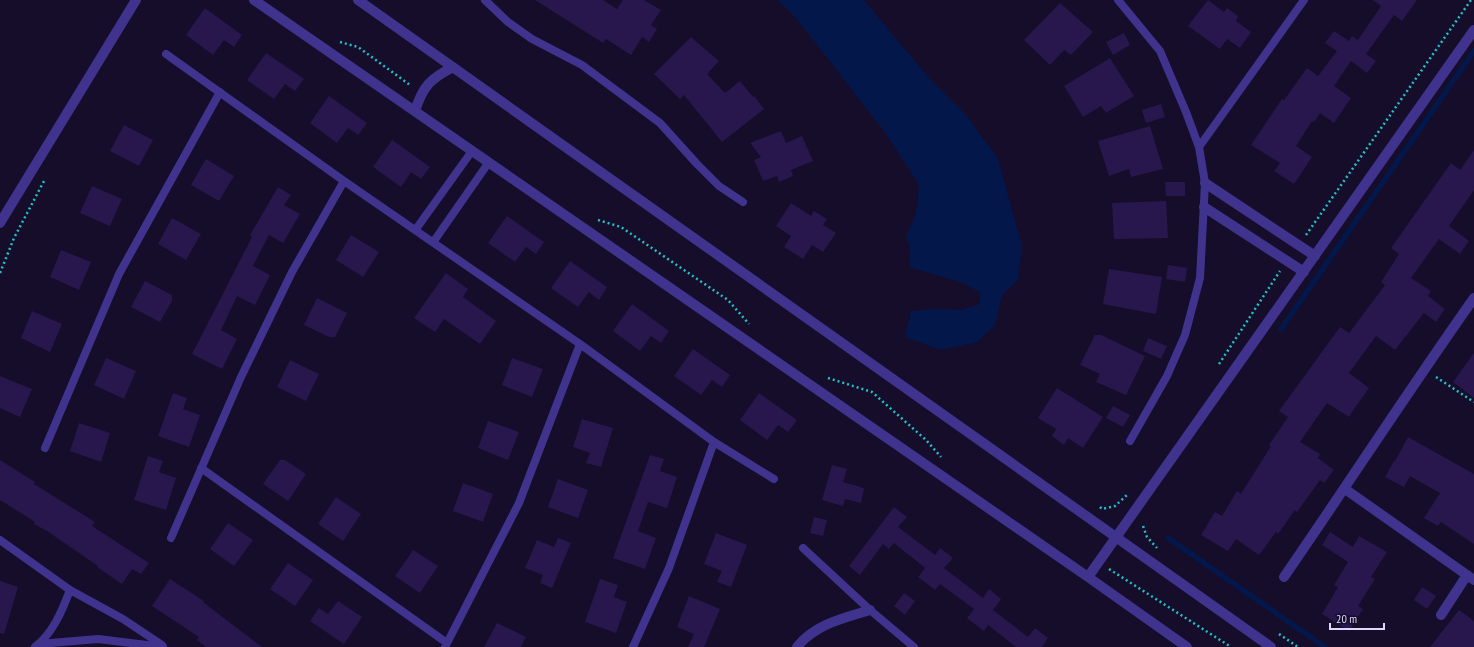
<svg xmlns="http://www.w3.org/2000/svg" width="1474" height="647" font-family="'PT Sans Narrow',sans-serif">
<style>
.water{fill:#04174b}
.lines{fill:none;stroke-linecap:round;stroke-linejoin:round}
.stream{stroke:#04174b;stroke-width:5.5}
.building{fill:#27174d}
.path{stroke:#22c1c7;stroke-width:2.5;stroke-dasharray:2 3;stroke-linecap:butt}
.service{stroke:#3f338e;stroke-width:8}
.minor{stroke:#3f338e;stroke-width:10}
</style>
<rect width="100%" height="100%" fill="#150d2a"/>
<path class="water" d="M 778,0 L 864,0 L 929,78 L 967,116 L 998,159 L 1022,246 L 1018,280 L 1002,295 L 995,325 L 977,342 L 941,350 L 905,337 L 911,311 L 935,309 L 962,310 L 980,304 L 980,292 L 960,282 L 909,267 L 910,247 L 906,236 L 916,214 L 919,185 L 887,135 L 797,19 Z"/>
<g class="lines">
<path class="stream" d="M 1281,329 L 1474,51
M 1168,538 L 1325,647"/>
</g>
<path class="building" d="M 535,0 L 603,0 L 617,9 L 623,0 L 644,0 L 661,10 L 651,25 L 657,29 L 649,42 L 642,37 L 631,55 L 606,39 L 603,43 Z
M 1208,0 L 1224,12 L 1227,8 L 1238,16 L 1236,21 L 1251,32 L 1240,48 L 1227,39 L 1220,49 L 1188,26 Z
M 1373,0 L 1417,0 L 1402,21 L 1394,15 L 1366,54 L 1376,61 L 1367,73 L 1351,61 L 1334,86 L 1351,98 L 1334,123 L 1320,113 L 1314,122 L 1312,121 L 1296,146 L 1312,157 L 1294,184 L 1274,171 L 1280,163 L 1251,145 L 1282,99 L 1284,100 L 1307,68 L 1318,76 L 1337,51 L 1325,43 L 1334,31 L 1349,41 L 1352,36 L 1358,40 L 1381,6 Z
M 1060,3 L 1093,32 L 1071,55 L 1064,50 L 1050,65 L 1024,40 Z
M 205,8 L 242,35 L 234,47 L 224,40 L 213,55 L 186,35 Z
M 1124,33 L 1130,45 L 1113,55 L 1106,42 Z
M 691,37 L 719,61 L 707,74 L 725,93 L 740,81 L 753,97 L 754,96 L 764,109 L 722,142 L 684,95 L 680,99 L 654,74 Z
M 266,53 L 304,79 L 295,91 L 285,84 L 274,99 L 247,80 Z
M 1110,58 L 1134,96 L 1106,113 L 1101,106 L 1083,117 L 1064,86 Z
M 329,96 L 367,123 L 358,135 L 348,128 L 337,143 L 310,123 Z
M 1161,104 L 1165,117 L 1146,123 L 1142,110 Z
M 124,125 L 153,140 L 139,166 L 110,151 Z
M 1150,126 L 1163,169 L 1131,177 L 1129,169 L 1109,176 L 1098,141 Z
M 781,131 L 786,143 L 802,136 L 813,161 L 791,170 L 793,176 L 779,182 L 777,176 L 763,181 L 754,160 L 761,157 L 750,143 Z
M 392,140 L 430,167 L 421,179 L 411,172 L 401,187 L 373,167 Z
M 1474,150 L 1474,190 L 1449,226 L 1469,241 L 1460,254 L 1439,239 L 1411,278 L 1431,291 L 1428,296 L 1445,309 L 1436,322 L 1424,313 L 1395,350 L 1376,336 L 1349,373 L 1369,388 L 1354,409 L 1349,417 L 1327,403 L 1300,442 L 1320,454 L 1318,458 L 1334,470 L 1324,483 L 1320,480 L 1297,512 L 1295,510 L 1278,534 L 1276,532 L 1259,555 L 1236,539 L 1228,551 L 1201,535 L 1215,512 L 1222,516 L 1237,491 L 1241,494 L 1271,446 L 1269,445 L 1288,417 L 1279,411 L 1340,327 L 1349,333 L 1385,285 L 1381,282 L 1399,254 L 1391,248 L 1451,163 L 1460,170 Z
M 206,159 L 234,176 L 219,201 L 191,185 Z
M 1165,182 L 1185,182 L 1185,196 L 1166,196 Z
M 92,186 L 122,199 L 110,226 L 80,213 Z
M 278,187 L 291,195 L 284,205 L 300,214 L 283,243 L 269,235 L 253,266 L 270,275 L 255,305 L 237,296 L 221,330 L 237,339 L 222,369 L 192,354 L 252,237 L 250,235 Z
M 1166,201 L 1168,238 L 1114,239 L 1112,203 Z
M 791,203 L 811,216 L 814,211 L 827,219 L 823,225 L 836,233 L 823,252 L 812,245 L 803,259 L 784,247 L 791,236 L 776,226 Z
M 507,216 L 544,242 L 536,254 L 526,247 L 515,262 L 488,243 Z
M 172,218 L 201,234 L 186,260 L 158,244 Z
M 351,235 L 379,252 L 363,277 L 336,260 Z
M 61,250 L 91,262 L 79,290 L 50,277 Z
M 570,261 L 607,287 L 599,300 L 589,292 L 578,307 L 551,288 Z
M 1168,265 L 1187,268 L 1185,282 L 1166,279 Z
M 1109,269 L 1162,277 L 1156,314 L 1103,304 Z
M 446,273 L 468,289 L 463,297 L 496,321 L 480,344 L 444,319 L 435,332 L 414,318 Z
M 145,281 L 172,295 L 172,301 L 160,322 L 131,307 Z
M 317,298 L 347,313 L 335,337 L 329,337 L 304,325 Z
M 632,304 L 669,331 L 661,343 L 651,336 L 640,351 L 613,331 Z
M 32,311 L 62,324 L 50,352 L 21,338 Z
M 1095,335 L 1101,335 L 1145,356 L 1126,395 L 1096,382 L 1100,374 L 1080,365 Z
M 1148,338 L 1167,346 L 1161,359 L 1143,351 Z
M 693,349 L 730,375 L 722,387 L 712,380 L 701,395 L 674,376 Z
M 1474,353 L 1474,398 L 1453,382 Z
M 106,358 L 136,371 L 124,399 L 94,385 Z
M 512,358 L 543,369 L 532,397 L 502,385 Z
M 290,360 L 319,374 L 306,401 L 277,387 Z
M 0,376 L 32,389 L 20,417 L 0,408 Z
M 1057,388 L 1103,417 L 1083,448 L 1068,438 L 1064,445 L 1052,436 L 1056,429 L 1038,418 Z
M 173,393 L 187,398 L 183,409 L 200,415 L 189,447 L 158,436 Z
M 759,393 L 797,420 L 788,432 L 778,425 L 767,440 L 740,420 Z
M 1113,406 L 1130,415 L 1123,427 L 1106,418 Z
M 582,419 L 613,428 L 601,467 L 586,463 L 590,453 L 573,447 Z
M 488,421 L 519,432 L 508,460 L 478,448 Z
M 79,423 L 110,433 L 101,462 L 70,451 Z
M 1408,437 L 1474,474 L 1474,544 L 1441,522 L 1438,526 L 1424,518 L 1440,493 L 1410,476 L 1404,487 L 1385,477 L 1394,461 L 1395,461 Z
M 650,455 L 664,459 L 660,471 L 677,477 L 667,508 L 648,502 L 638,531 L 656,538 L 645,569 L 613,558 Z
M 148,456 L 163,461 L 159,472 L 176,478 L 166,510 L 134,500 Z
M 0,460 L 35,482 L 34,484 L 95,522 L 92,526 L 149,563 L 141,574 L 132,569 L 122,584 L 97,567 L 98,566 L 47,531 L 34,524 L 35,522 L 0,500 Z
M 280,460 L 285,460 L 306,474 L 288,501 L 263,484 Z
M 832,465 L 847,469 L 843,482 L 864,488 L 861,503 L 845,499 L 843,506 L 822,500 Z
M 558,479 L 588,490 L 578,518 L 548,507 Z
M 463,483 L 493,494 L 483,522 L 453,511 Z
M 336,497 L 361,514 L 343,541 L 318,524 Z
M 894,507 L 907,517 L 898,527 L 935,555 L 940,548 L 953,558 L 944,568 L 983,598 L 989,589 L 1001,599 L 993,610 L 1028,637 L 1035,628 L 1048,638 L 1042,647 L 1016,647 L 988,625 L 984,631 L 967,618 L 974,609 L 940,584 L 935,590 L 918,577 L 925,568 L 894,543 L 889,549 L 883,544 L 860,575 L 849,566 Z
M 814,517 L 827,520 L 823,536 L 810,533 Z
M 228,523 L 253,540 L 234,566 L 210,549 Z
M 1330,532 L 1353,547 L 1359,536 L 1387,552 L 1371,577 L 1375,579 L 1358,606 L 1363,609 L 1349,631 L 1322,614 L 1338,587 L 1334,585 L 1348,562 L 1322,545 Z
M 716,533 L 747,545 L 731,587 L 717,582 L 722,571 L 704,564 Z
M 558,538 L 571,543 L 552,588 L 540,583 L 543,575 L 525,568 L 537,540 L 554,547 Z
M 413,550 L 438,566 L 420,593 L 395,576 Z
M 288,563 L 313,580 L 295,606 L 270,589 Z
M 170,579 L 204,601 L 203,602 L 262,647 L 206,647 L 197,640 L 199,637 L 152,606 Z
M 600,579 L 618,585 L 614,597 L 627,602 L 616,633 L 585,622 Z
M 0,581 L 18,587 L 4,634 L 0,633 Z
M 1422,587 L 1436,596 L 1427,609 L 1414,600 Z
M 904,593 L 915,601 L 905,615 L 894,606 Z
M 689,596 L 720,609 L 704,647 L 688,647 L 694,634 L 677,627 Z
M 338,601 L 362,617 L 344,644 L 310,621 L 319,608 L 328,614 Z
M 1459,610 L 1474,621 L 1474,647 L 1430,647 Z
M 497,623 L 526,637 L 521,647 L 484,647 Z"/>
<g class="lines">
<path class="path" d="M 340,42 L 358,47 L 410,85
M 598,220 L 621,227 L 728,300 L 749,324
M 1306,235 L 1471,0
M 0,273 L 14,238 L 44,181
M 1219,364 L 1280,271
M 1436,377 L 1474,402
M 828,378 L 872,392 L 926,440 L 941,457
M 1100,507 L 1102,509 L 1115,506 L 1128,494
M 1143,526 L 1147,537 L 1157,548
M 1109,569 L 1231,647
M 1279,634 L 1298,647"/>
<path class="service" d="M 485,0 L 508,22 L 532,39 L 582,65 L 660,123 L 697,164 L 719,186 L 743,202
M 1118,0 L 1160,51 L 1186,112 L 1199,147 L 1205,183 L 1200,278 L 1185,335 L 1167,376 L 1130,441
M 166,54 L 344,181 L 580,344 L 714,442 L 774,479
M 1199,147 L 1304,0
M 416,229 L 472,151
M 434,241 L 489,162
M 45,448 L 119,274 L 220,92
M 201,468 L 447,643
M 171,538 L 241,377 L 292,272 L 344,181
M 0,540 L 70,590 C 62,611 53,633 35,647
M 803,548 L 870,610 L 914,647
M 70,590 L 123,619 L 162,645
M 39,644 L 98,639 L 163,647
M 445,647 L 519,503 L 580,344
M 633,647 L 669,568 L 714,442"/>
<path class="minor" d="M 254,0 L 1088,577 L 1187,647
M 358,0 L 1271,647
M 415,111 C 423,86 430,79 453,67
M 1205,183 L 1315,256
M 1204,207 L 1304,272
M 0,223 L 136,0
M 1345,489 L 1474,580
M 1088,577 L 1474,30
M 1284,577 C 1348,484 1409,390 1474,298
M 1441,615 L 1467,575
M 797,647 C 815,624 844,618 870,610"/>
</g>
<path d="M1330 623v6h54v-6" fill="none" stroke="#ded6ff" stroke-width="2"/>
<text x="1336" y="623" font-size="12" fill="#ded6ff" stroke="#150d2a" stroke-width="3" paint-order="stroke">20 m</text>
</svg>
